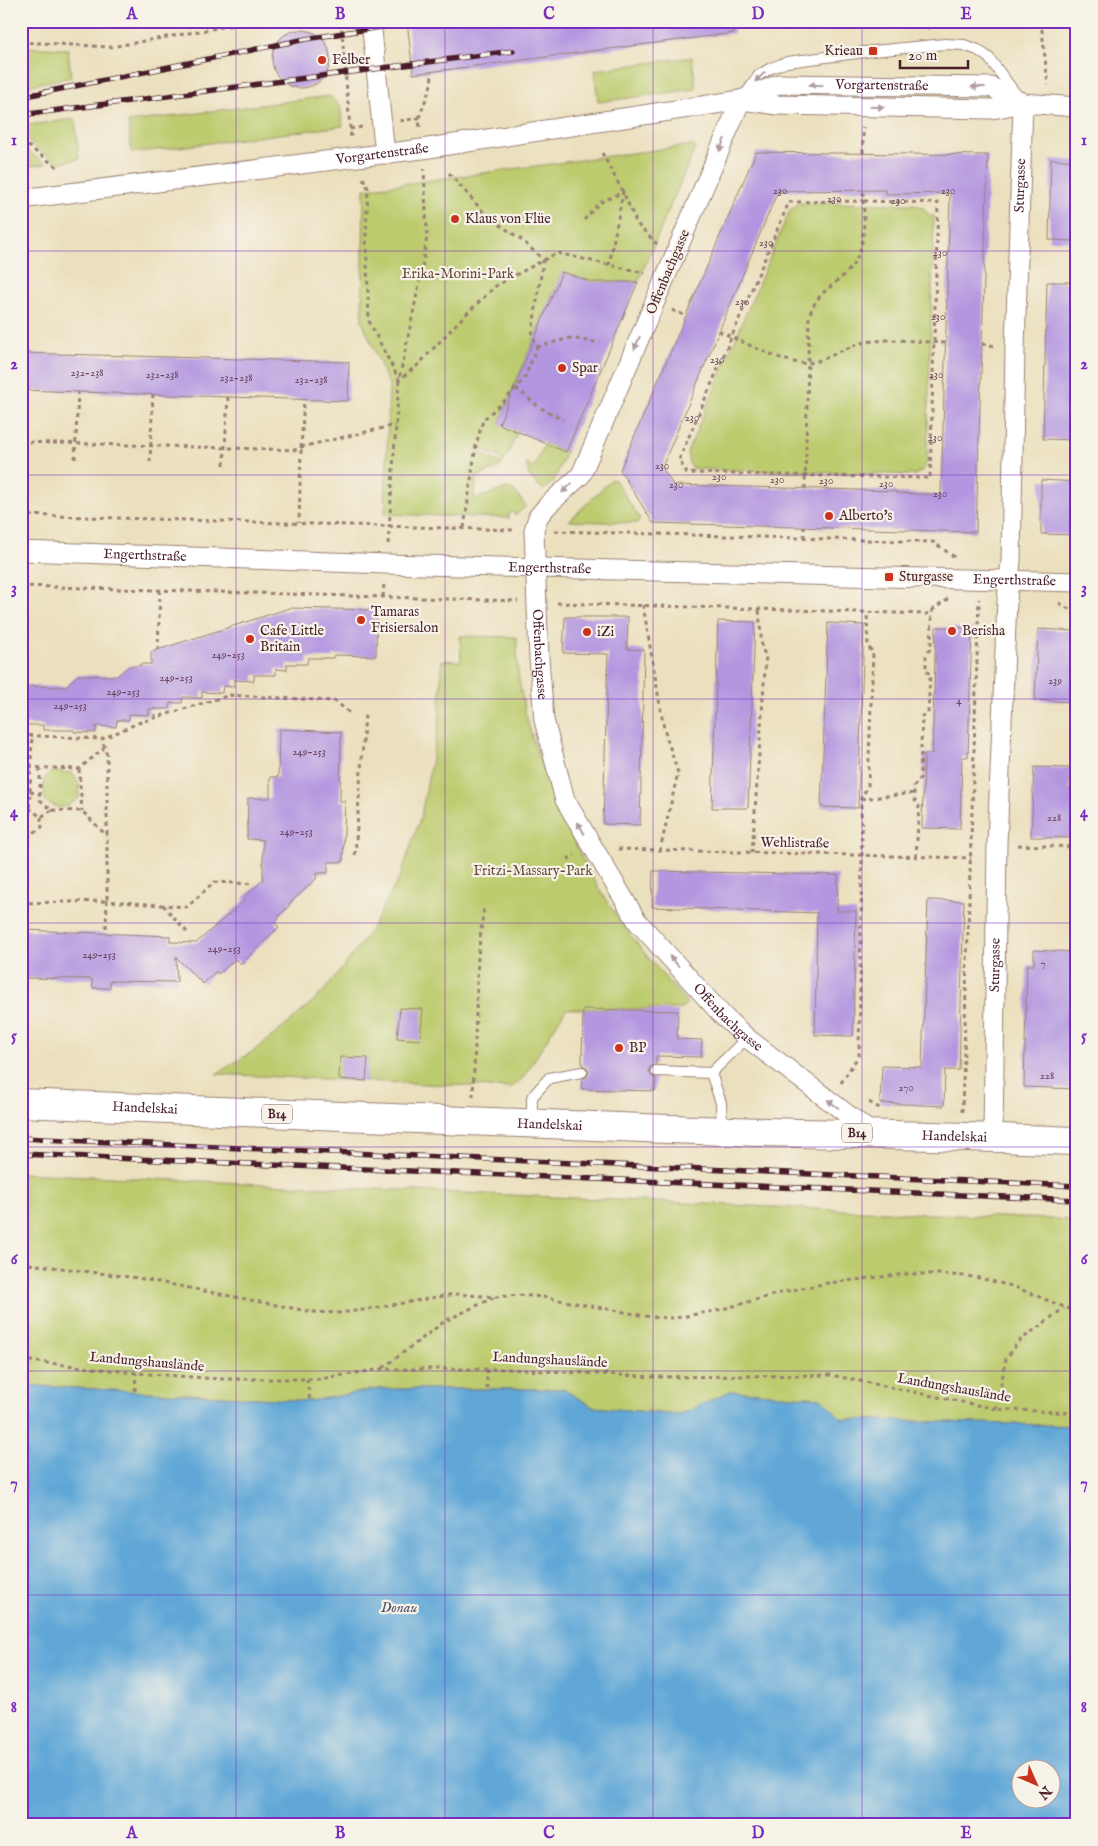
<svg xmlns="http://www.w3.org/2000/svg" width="1098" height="1846" font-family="'IM FELL English',serif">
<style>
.green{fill:#bccb6d;stroke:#83754c}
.water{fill:#61a7d7;stroke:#566381;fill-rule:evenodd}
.building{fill:#b396e0;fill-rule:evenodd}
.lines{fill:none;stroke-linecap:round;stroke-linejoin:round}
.lane-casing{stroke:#9a8074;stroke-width:12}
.street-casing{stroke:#9a8074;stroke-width:21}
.primary-casing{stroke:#9a8074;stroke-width:30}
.path{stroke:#9a8074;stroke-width:3;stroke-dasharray:4 4;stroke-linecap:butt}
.lane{stroke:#fff;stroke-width:10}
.street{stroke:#fff;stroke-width:19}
.primary{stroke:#fff;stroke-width:28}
.rail-casing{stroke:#4a1f2b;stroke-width:5.5}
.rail{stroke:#f7f3e8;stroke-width:4;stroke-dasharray:11;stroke-linecap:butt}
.oneway{fill:#ae9aa0}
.grid{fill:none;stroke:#7b2cbf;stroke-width:1;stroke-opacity:0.55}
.poi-dot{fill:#c8321e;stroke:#f7f3e8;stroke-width:2}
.labels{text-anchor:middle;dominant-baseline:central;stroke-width:4.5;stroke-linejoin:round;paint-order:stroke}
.number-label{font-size:11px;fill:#643d58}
.shield{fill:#f7f3e8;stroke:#7e5f64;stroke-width:1}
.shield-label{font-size:12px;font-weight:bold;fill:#4a1f2b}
.poi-label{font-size:14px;fill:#4a1f2b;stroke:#f7f3e8;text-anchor:start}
.street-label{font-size:14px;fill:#4a1f2b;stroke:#f7f3e8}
.park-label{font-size:14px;fill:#664a3c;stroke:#f7f3e8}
.water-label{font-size:15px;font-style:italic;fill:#535570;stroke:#f7f3e8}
.neatline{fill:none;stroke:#7b2cbf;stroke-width:2}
.grid-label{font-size:16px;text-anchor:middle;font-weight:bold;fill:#7b2cbf}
</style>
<rect width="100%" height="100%" fill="#f7f3e8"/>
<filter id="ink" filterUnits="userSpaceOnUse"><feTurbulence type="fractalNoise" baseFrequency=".02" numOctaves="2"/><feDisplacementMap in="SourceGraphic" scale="10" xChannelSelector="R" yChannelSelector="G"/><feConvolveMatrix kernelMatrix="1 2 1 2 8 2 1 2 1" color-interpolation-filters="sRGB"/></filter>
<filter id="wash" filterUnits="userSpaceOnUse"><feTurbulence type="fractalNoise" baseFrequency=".0096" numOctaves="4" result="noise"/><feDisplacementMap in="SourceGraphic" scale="20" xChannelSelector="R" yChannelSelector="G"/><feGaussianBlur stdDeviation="1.12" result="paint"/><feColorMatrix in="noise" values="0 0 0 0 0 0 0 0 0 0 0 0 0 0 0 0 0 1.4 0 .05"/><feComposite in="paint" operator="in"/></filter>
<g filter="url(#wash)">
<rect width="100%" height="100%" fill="#ebe0be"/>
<path class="green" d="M 21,47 L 68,49 L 71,77 L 21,87 Z
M 692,57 L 696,89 L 598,102 L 595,70 Z
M 330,96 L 340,106 L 343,126 L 132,153 L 128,122 Z
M 75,119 L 79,159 L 58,163 L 21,137 L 21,126 Z
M 692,145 L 695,148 L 638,282 L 592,282 L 562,272 L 499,423 L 518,432 L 504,462 L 502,461 L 502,459 L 481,449 L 481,454 L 503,464 L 496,469 L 477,477 L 474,493 L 475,499 L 507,488 L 513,489 L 526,506 L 515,516 L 513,512 L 509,513 L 509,518 L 385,514 L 389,385 L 362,321 L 364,189 Z
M 21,146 L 46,164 L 21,167 Z
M 799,203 L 914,204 L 923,208 L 930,216 L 934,216 L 927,460 L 924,469 L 915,475 L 697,469 L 693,468 L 689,463 L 687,453 L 790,210 Z
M 545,443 L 566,452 L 554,481 L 543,490 L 529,476 L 526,462 L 534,467 Z
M 612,479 L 615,480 L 640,519 L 638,523 L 569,521 Z
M 460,636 L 517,637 C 517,649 517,660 518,671 C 526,741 562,825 597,885 C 621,928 655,966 687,1003 L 681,1009 L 566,1009 L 523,1078 L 511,1088 L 216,1074 L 255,1050 L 289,1023 L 322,993 L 344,966 L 370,931 L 400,877 L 421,816 L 439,722 L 442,660 L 461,661 Z
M 52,771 L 72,773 L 79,784 L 79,798 C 65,808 60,812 45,800 L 43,780 Z
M 21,1173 L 907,1213 L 1077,1220 L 1077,1426 L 842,1419 L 821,1398 L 730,1391 L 680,1415 L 593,1407 L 563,1389 L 379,1389 L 310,1401 L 21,1385 Z"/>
<path class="water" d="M 21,1385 L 310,1401 L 379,1389 L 563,1389 L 593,1407 L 680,1415 L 730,1391 L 821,1398 L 842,1419 L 1077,1426 L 1077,1825 L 21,1825 ZM 1020,1768 L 1050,1768 L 1050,1798 L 1020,1798 Z"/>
<g id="blocks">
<path class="building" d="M 407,21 L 733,21 L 734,33 L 413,74 Z
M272 59a29 29 0 1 1 58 0a29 29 0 1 1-58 0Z
M 756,152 L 988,155 L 976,532 L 653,523 L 620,470 ZM 886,190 L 886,194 L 950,193 L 941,495 L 896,493 L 896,491 L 673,485 L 662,467 L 778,191 Z
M 1051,159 L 1077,161 L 1077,241 L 1049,240 Z
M 562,272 L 592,282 L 638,282 L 566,452 L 499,424 Z
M 1047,282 L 1077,282 L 1077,440 L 1043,439 Z
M 21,353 L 349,362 L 348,401 L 21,390 Z
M 1041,480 L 1077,482 L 1077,535 L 1041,534 Z
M 290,608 L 377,610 L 376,656 L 334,655 L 333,658 L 308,658 L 307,664 L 287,664 L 287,670 L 276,669 L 276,675 L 254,675 L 254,681 L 234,680 L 234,687 L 223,686 L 222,693 L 202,692 L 202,698 L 183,697 L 182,703 L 170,703 L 170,709 L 149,709 L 149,715 L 129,714 L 129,720 L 117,720 L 116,727 L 96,726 L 96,733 L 74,732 L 74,730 L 43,730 L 43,725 L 21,725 L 21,686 L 65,687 L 78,675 L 117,676 L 129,666 L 140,666 L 140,664 L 151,664 L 151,652 Z
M 565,617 L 628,617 L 627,649 L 644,650 L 640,825 L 603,824 L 608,654 L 563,653 Z
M 718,621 L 755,622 L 748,808 L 712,808 Z
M 828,623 L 864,625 L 858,808 L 821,807 Z
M 936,627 L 972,628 L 968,757 L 962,757 L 960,829 L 922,828 L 924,754 L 932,754 Z
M 1038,629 L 1077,631 L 1077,662 L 1075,662 L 1073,702 L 1035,700 Z
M 279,729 L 341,732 L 340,801 L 345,801 L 343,862 L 328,862 L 328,873 L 317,873 L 316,879 L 289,904 L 290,905 L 279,916 L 280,917 L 275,923 L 279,927 L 241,964 L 236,959 L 218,974 L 216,971 L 203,984 L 176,957 L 177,982 L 110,981 L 110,988 L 93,988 L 92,979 L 21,978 L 21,947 L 23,947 L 24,930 L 170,936 L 170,942 L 196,943 L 245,900 L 243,898 L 263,880 L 263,840 L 247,839 L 248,798 L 270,798 L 270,777 L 278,777 Z
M 1034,767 L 1071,768 L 1070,790 L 1074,790 L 1074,800 L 1077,800 L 1077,838 L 1031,837 Z
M 653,871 L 838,875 L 837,911 L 856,911 L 853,1036 L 815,1035 L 817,913 L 652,907 Z
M 928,900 L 964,901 L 959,1070 L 945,1070 L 944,1106 L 880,1103 L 882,1066 L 922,1067 Z
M 1034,950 L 1077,952 L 1077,1089 L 1024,1087 L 1027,965 L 1034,965 Z
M 400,1008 L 423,1009 L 420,1040 L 397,1038 Z
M 583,1009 L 678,1011 L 677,1039 L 702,1040 L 701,1057 L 656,1056 L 656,1064 L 650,1067 L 649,1071 L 652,1077 L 656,1078 L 655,1091 L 581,1089 L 582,1079 L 587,1077 L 589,1071 L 587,1067 L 582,1065 Z
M 340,1057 L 368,1058 L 366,1081 L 339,1079 Z"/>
</g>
</g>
<g filter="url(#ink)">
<use href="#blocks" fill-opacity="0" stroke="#9a8074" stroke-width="1"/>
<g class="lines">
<defs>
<path id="lane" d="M 745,95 L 759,75 L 771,68 L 787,62 L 873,51 L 945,44 L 964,45 L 978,50 L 989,58 L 1018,97
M 656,1071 L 711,1073 L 747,1038
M 711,1073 L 721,1103 L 722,1131
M 532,1123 L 532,1097 L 549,1078 L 582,1072"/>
<g id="street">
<path d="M 371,21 L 385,154"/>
<path id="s1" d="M 741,100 L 581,475 L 547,506 L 538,517 L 534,530 L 539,658 L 544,720 L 565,800 L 637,921 L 724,1017 L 747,1038 L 872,1133"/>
<path d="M 742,100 L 777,105 L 992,109 L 1023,103 L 1077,107"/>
<path id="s2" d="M 21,199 L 422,149 L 741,100 L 779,84 L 991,87 L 1023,103"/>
<path id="s3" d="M 21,551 L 386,564 L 1077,582"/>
<path id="s4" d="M 993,1137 L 997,844 L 1007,600 L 1011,561 L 1015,348 L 1023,103"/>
</g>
<g id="primary">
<path id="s5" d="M 21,1103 C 237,1112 453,1122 668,1129 C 804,1134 941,1135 1077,1141"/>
</g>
</defs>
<use href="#lane" class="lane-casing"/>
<use href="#street" class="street-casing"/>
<use href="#primary" class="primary-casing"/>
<path class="path" d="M 341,21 L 351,139
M 1041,21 L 1048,85
M 927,29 L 931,21
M 21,42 L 111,47 L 256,21
M 419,118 L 432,82 L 431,72
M 400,121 L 419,118 L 420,130
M 350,129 L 362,127
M 21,141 L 60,169
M 602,153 L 623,192 L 637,224 L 657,244
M 863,153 L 863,127
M 449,173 L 486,215 L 519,238 L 544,260
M 363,178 L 368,188 L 366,235 L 369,321 L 399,380 L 419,364 L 459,321 L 497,285 L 557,253 L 645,273
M 864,201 L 938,203 L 930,478 L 687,473 L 679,460 L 789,202 Z
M 584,220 L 599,203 L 623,192 L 609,265
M 672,310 L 686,316
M 719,331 C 739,340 782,362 801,363 C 820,365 842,348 862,343 C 887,337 920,342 946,343
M 982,344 L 995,346
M 537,347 L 570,338 L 600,343
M 516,388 L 539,407 L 563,420
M 21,442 L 301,450 L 299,523
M 301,447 L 396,425
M 301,448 L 304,399
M 75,459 L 78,392
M 150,462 L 153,394
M 224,465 L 228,397
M 805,489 L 809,317 C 816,293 830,289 846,273 C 868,252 864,218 863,191
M 21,515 L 514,530
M 464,528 L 476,445 L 483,420 L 504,401 L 524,379 L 537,347 L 532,334 L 543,261
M 555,531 L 933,542 L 956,558
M 804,538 L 804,527
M 388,544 L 399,380 L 421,275 L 427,236 L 424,169
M 21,586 L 518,601
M 383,597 L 384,583
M 557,603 L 927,614 L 948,599
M 1059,603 L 1077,614
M 643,605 L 664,729 L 678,773 L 660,850
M 158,650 L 160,590
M 155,718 L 155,709
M 21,735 L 102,739 L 138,723 L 230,695 L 335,701 L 351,714
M 21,767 L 79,769 L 104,748
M 40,768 L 40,794
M 79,769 L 82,811
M 30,792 L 40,794 L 40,800 L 52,810 L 82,811 L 107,836
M 861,799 L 914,793
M 21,808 L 29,808 L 41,817 L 52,810
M 21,832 L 28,837 L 42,827 L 41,817
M 1018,845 L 1077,847
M 618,849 L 971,858
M 752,853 L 766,656 L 762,649 L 759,609
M 355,855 L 365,715
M 916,857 L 919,806 L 914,799 L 914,786 L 920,779 L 922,716 L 928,714 L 930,674 L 926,671 L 926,656 L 931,647 L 932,611
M 570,860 L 569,858 L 575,855
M 21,903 L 107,901 L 107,755 L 102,739
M 26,903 L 32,736
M 163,905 L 187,932
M 106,928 L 107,901 L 187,907 L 214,882 L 254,884
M 841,1083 L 859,1055 L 862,856 L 861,799 L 868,786 L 873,652 L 868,647 L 867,612
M 473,1097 L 478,956 L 484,906
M 869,1102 L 881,1109
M 962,1112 L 979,599
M 21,1263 L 138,1278 L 312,1312 L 339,1313 L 363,1310 L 455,1294 L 496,1297 L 518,1295 L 543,1297 L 651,1317 L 675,1318 L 719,1310 L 788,1291 L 828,1283 L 906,1274 L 941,1274 L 975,1277 L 1012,1286 L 1077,1312
M 21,1360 L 136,1373 L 219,1379 L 318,1379 L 382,1369 L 506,1369 L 657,1377 L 831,1375 L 996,1409 L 1077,1413
M 383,1368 L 445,1321 L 495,1297
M 307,1379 L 310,1401
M 487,1389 L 487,1369
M 135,1391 L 136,1373
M 996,1409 L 1006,1359 L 1018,1342 L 1064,1308"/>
<use href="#lane" class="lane"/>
<use href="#street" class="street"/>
<use href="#primary" class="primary"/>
<defs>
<path id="rail" d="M 21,97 L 306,39 L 418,21
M 21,115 L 513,51
M 21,1138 L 1077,1186
M 21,1154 L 1077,1200"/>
</defs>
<use href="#rail" class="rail-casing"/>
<use href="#rail" class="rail"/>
</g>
<defs><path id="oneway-solid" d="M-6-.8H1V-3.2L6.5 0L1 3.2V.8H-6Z" transform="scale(1.25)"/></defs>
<g class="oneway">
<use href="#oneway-solid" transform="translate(760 77) rotate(137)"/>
<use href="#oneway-solid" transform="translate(816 85) rotate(-179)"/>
<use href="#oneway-solid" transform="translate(978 87) rotate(-180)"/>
<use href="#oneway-solid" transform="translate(877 107) rotate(1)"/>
<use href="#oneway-solid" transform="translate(722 145) rotate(113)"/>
<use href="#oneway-solid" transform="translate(637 343) rotate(113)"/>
<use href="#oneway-solid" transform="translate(567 488) rotate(137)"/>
<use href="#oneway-solid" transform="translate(581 828) rotate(-120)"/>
<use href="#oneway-solid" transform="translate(674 961) rotate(-132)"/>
<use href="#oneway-solid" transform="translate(833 1104) rotate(-143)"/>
</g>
</g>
<path class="grid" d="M 236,21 L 236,1825M 445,21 L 445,1825M 653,21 L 653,1825M 862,21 L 862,1825M 21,251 L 1077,251M 21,475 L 1077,475M 21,699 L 1077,699M 21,923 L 1077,923M 21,1147 L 1077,1147M 21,1371 L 1077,1371M 21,1595 L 1077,1595"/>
<g class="poi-dot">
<rect x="868" y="46" width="10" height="10" rx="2.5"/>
<circle cx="322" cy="60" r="5"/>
<circle cx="455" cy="219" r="5"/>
<circle cx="562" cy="368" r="5"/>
<circle cx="829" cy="516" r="5"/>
<rect x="884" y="572" width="10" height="10" rx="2.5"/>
<circle cx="361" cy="620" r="5"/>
<circle cx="952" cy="631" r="5"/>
<circle cx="587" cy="632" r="5"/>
<circle cx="250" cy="639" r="5"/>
<circle cx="619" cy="1048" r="5"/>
</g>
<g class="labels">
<g class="number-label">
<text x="780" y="191">230</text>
<text x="948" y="191">230</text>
<text x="834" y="199">230</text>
<text x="898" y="201">230</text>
<text x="766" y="243">230</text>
<text x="940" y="253">230</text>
<text x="742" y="302">230</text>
<text x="938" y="317">230</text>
<text x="717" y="360">230</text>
<text x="87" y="373">232-238</text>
<text x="162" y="375">232-238</text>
<text x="936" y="375">230</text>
<text x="236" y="378">232-238</text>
<text x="311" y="380">232-238</text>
<text x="692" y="418">230</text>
<text x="935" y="438">230</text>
<text x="662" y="466">230</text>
<text x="719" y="477">230</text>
<text x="777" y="480">230</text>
<text x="826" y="481">230</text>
<text x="886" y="484">230</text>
<text x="676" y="485">230</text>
<text x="940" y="494">230</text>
<text x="228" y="655">249-253</text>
<text x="176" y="678">249-253</text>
<text x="1055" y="681">239</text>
<text x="123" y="692">249-253</text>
<text x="959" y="701">4</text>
<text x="70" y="706">249-253</text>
<text x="309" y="752">249-253</text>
<text x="1054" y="818">228</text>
<text x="296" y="832">249-253</text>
<text x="224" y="949">249-253</text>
<text x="99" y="955">249-253</text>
<text x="1043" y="964">7</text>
<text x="1047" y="1076">228</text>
<text x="906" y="1088">270</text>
</g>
<g class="shield">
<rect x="262" y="1104.5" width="30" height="19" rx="4"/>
<rect x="842" y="1123.5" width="30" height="19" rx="4"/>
</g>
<g class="shield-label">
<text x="277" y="1114">B14</text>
<text x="857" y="1133">B14</text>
</g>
<g class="poi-label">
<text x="863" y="51" text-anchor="end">Krieau</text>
<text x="332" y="60">Felber</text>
<text x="465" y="219">Klaus von Flüe</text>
<text x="572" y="368">Spar</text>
<text x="839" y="516">Alberto's</text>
<text x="899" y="577">Sturgasse</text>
<text x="371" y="612">Tamaras<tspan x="371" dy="16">Frisiersalon</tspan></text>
<text x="260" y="631">Cafe Little<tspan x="260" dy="16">Britain</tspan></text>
<text x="962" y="631">Berisha</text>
<text x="597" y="632">iZi</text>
<text x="629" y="1048">BP</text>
</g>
<g class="street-label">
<text stroke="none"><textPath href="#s2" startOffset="871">Vorgartenstraße</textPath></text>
<text stroke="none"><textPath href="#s2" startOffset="364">Vorgartenstraße</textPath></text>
<text stroke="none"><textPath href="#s4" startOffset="952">Sturgasse</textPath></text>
<text transform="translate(668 272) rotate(-67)">Offenbachgasse</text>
<text stroke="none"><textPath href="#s3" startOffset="124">Engerthstraße</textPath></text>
<text stroke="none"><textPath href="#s3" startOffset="529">Engerthstraße</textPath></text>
<text stroke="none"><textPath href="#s3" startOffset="994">Engerthstraße</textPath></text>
<text stroke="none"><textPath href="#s1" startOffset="606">Offenbachgasse</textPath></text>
<text transform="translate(795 843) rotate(1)">Wehlistraße</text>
<text stroke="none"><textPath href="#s4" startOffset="172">Sturgasse</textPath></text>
<text stroke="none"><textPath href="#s1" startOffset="1028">Offenbachgasse</textPath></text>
<text stroke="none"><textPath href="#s5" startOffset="124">Handelskai</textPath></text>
<text stroke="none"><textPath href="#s5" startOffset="529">Handelskai</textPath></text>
<text stroke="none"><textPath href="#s5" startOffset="934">Handelskai</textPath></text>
<text transform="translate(550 1360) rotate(3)">Landungshauslände</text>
<text transform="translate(147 1362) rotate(5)">Landungshauslände</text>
<text transform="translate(954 1388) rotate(10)">Landungshauslände</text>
</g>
<g class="park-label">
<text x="458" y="274">Erika-Morini-Park</text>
<text x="533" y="871">Fritzi-Massary-Park</text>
</g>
<g class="water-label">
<text x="399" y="1607">Donau</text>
</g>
</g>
<rect width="1098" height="1846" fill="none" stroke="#f7f3e8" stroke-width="55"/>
<g transform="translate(1036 1784) rotate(135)"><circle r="24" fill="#f7f3e8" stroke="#b29e9c"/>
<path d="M0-4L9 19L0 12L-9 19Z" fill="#c8321e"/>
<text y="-8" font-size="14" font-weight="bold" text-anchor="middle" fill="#4a1f2b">N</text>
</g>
<path d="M900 60v8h68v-8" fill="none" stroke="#4a1f2b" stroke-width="2.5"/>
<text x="908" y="60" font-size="15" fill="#4a1f2b" stroke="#f7f3e8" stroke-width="4" paint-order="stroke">20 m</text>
<rect x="28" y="28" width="1042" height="1790" class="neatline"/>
<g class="grid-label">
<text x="132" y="19">A</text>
<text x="340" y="19">B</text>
<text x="549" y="19">C</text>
<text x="758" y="19">D</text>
<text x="966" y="19">E</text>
<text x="14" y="145">1</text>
<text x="1084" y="145">1</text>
<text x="14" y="369">2</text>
<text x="1084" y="369">2</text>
<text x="14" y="593">3</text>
<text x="1084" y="593">3</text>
<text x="14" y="817">4</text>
<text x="1084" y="817">4</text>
<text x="14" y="1041">5</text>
<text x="1084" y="1041">5</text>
<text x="14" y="1264">6</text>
<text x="1084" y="1264">6</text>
<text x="14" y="1488">7</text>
<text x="1084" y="1488">7</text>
<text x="14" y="1712">8</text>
<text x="1084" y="1712">8</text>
<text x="132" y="1838">A</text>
<text x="340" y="1838">B</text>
<text x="549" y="1838">C</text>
<text x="758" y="1838">D</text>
<text x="966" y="1838">E</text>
</g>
</svg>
